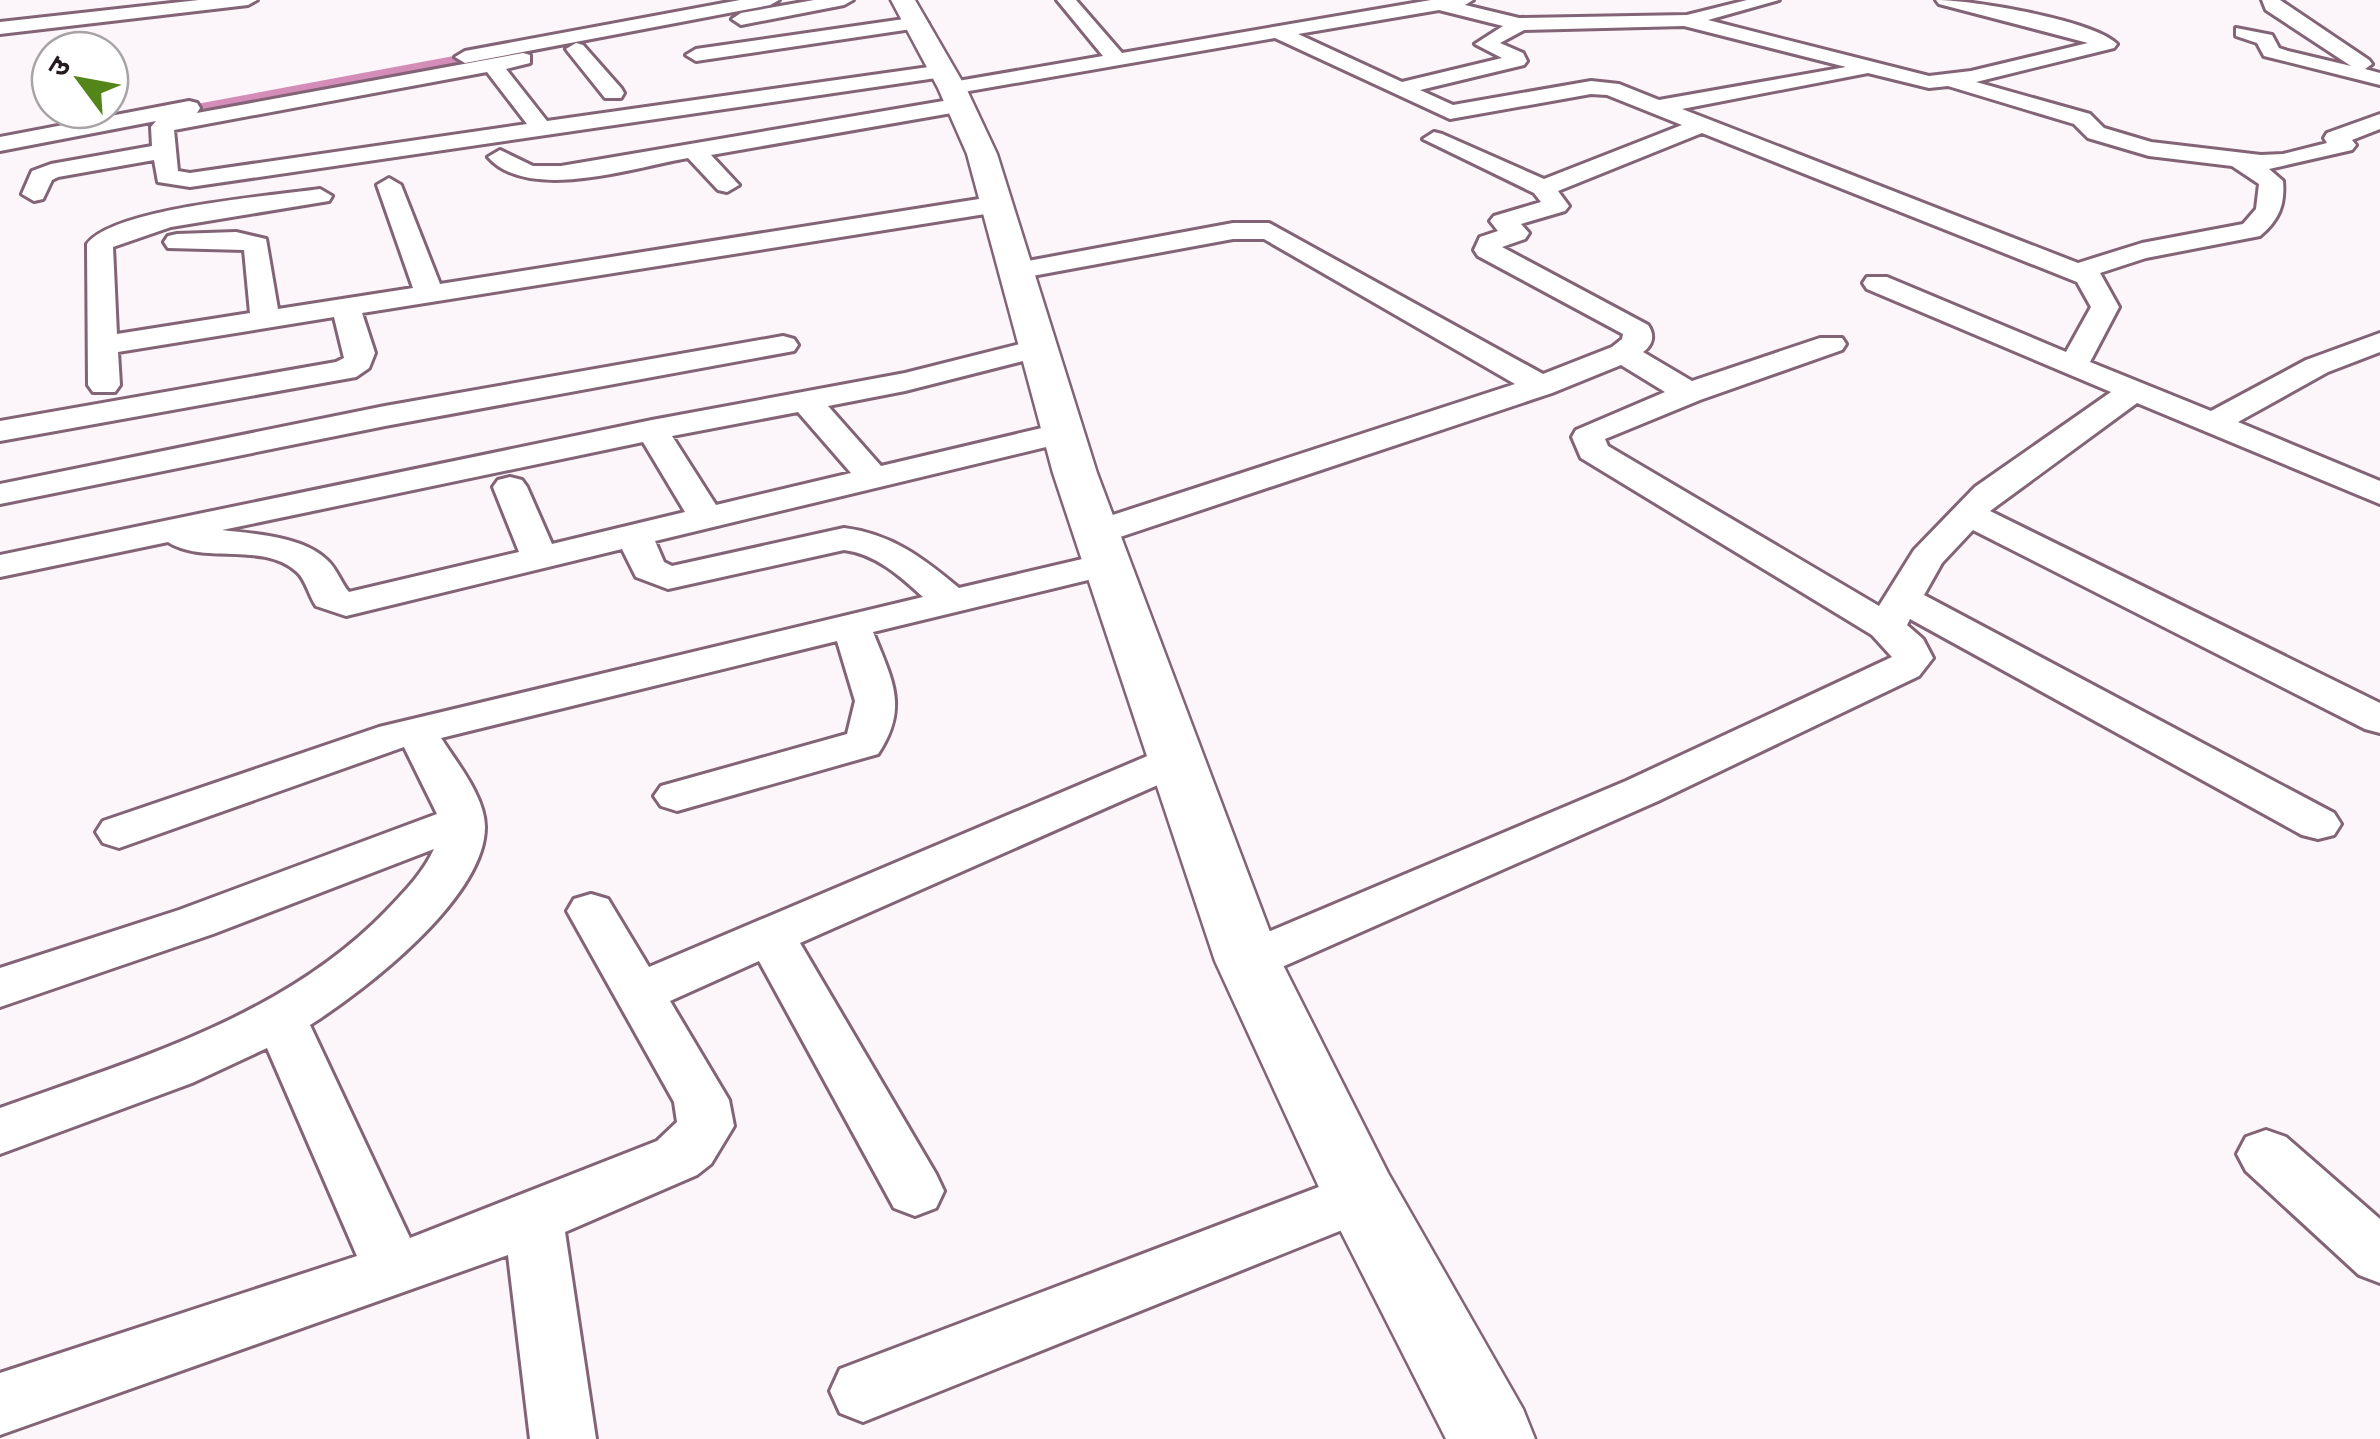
<svg xmlns="http://www.w3.org/2000/svg" width="2380" height="1439" font-family="'Fira Sans','Noto Sans Devanagari',sans-serif">
<style>
.lines{fill:none;stroke-linecap:round;stroke-linejoin:round}
.canal{fill:#d48cb9;fill-rule:evenodd}
.minor-casing{stroke:#826476;stroke-width:6}
.secondary-casing{stroke:#826476;stroke-width:5}
.minor{fill:#fff;fill-rule:evenodd}
.secondary{fill:#fff;fill-rule:evenodd}
</style>
<rect width="100%" height="100%" fill="#fcf5f9"/>
<g class="lines">
<path class="canal" d="M 513,45 L 522,51 L 520,55 L 148,125 L 138,119 L 148,113 Z"/>
<defs>
<path id="minor" d="M 199,0 L 257,0 L 248,5 L 0,34 L 0,22 Z
M 740,0 L 779,0 L 770,5 L 465,63 L 455,57 L 465,51 Z
M 814,0 L 853,0 L 844,5 L 741,25 L 732,19 L 741,13 Z
M 1057,0 L 1076,0 L 1122,53 L 1431,0 L 1473,0 L 1465,5 L 1519,18 L 1687,15 L 1747,0 L 1779,0 L 1708,20 L 1929,76 L 1971,71 L 2088,43 L 1939,4 L 1936,0 C 1972,0 2093,20 2117,44 L 2114,48 L 1976,82 L 2090,114 L 2104,128 L 2151,142 L 2261,155 L 2283,154 L 2327,143 L 2324,138 L 2327,133 L 2380,114 L 2380,129 L 2352,140 L 2356,145 L 2352,150 L 2269,169 L 2283,181 C 2285,205 2279,220 2260,236 L 2146,258 L 2100,273 L 2119,307 L 2090,362 L 2211,411 L 2306,360 L 2380,333 L 2380,352 L 2328,372 L 2238,422 L 2380,481 L 2380,504 L 2137,403 L 1990,511 L 2380,703 L 2380,733 L 2365,729 L 1973,530 L 1942,563 L 1924,595 L 2334,813 L 2341,824 L 2334,835 L 2318,839 L 2302,835 L 1910,619 L 1907,625 L 1923,639 L 1933,658 L 1919,676 L 1658,801 L 1266,974 L 1248,980 L 1230,974 L 1223,961 L 1230,948 L 1626,781 L 1892,657 L 1872,635 L 1581,458 L 1572,437 L 1576,430 L 1665,392 L 1621,365 L 1552,393 L 1108,541 L 1095,544 L 1082,541 L 1077,533 L 1082,525 L 1515,384 L 1264,239 L 1233,239 L 1016,279 L 1002,271 L 1006,265 L 1233,223 L 1269,223 L 1543,374 L 1612,347 L 1622,339 L 1623,334 L 1478,256 L 1474,250 L 1480,237 L 1498,231 L 1490,221 L 1494,216 L 1541,202 L 1534,193 L 1423,139 L 1434,132 L 1442,134 L 1544,179 L 1682,125 L 1607,95 L 1591,94 L 1450,119 L 1275,38 L 952,94 L 945,92 L 941,88 L 952,82 L 1103,56 ZM 1439,10 L 1503,26 L 1475,44 L 1502,58 L 1402,82 L 1298,34 ZM 1684,26 L 1846,67 L 1659,100 L 1619,84 L 1591,81 L 1453,105 L 1420,90 L 1524,65 L 1527,61 L 1523,53 L 1500,43 L 1524,30 ZM 1868,73 L 1929,88 L 1948,86 L 2074,124 L 2088,138 L 2149,156 L 2232,166 L 2259,184 L 2256,209 L 2243,224 L 2142,243 L 2078,263 L 1682,109 ZM 1702,133 L 2077,282 L 2091,307 L 2066,352 L 1887,277 L 1867,277 L 1863,283 L 1867,289 L 2111,392 L 1975,487 L 1914,550 L 1879,606 L 1608,446 L 1605,439 L 1700,400 L 1842,350 L 1846,344 L 1842,338 L 1820,338 L 1692,381 L 1643,352 C 1653,345 1655,335 1648,325 L 1502,247 L 1525,239 L 1529,233 L 1521,224 L 1565,211 L 1569,206 L 1558,191 Z
M 2262,0 L 2280,0 L 2369,60 L 2372,64 L 2365,69 L 2380,73 L 2380,85 L 2264,56 L 2257,43 L 2236,36 L 2236,28 L 2272,35 L 2279,48 L 2288,51 L 2351,66 L 2266,10 Z
M 918,17 L 928,23 L 925,27 L 696,61 L 686,55 L 696,49 Z
M 576,43 L 583,45 L 621,88 L 624,93 L 621,98 L 605,98 L 569,53 L 566,49 Z
M 523,53 L 530,55 L 530,63 L 506,69 L 547,121 L 943,65 L 953,71 L 943,77 L 190,187 L 158,182 L 154,160 L 58,177 L 52,180 L 43,199 L 34,201 L 22,194 L 32,171 L 51,164 L 152,146 L 151,127 L 156,121 L 0,151 L 0,137 L 189,101 L 197,103 L 200,108 L 197,113 ZM 487,72 L 527,124 L 190,173 L 178,171 L 174,130 Z
M 961,98 L 972,105 L 969,110 L 711,155 L 739,185 L 727,192 L 718,190 L 688,158 C 635,167 528,203 488,157 L 500,150 L 533,166 L 561,166 Z
M 389,178 L 401,185 L 440,284 L 998,196 L 1011,204 L 998,212 L 362,313 L 375,353 L 369,368 L 356,377 L 0,441 L 0,421 L 336,362 L 344,358 L 334,317 L 118,352 L 120,385 L 115,392 L 93,392 L 88,385 L 87,244 C 114,208 272,196 320,189 L 332,196 L 329,201 L 171,227 L 113,247 L 117,334 L 250,313 L 244,250 L 168,248 L 164,242 L 168,236 L 177,234 L 236,232 L 266,239 L 278,309 L 413,288 L 377,185 Z
M 783,336 L 794,339 L 798,345 L 794,351 L 385,426 L 0,504 L 0,484 L 385,406 Z
M 1040,339 L 1051,342 L 1055,348 L 1051,354 L 905,391 L 828,406 L 881,466 L 1063,423 L 1075,426 L 1079,433 L 1075,440 L 655,541 L 664,562 L 672,566 L 844,528 C 892,534 923,558 959,588 L 1108,553 L 1121,556 L 1127,564 L 1121,572 L 873,632 C 892,680 909,707 878,754 L 677,811 L 661,806 L 654,796 L 661,786 L 847,734 L 855,701 L 837,641 L 441,738 C 457,763 485,797 485,827 C 485,898 364,991 310,1025 L 410,1238 L 657,1141 L 677,1122 L 674,1102 L 567,911 L 574,899 L 591,894 L 608,899 L 649,967 L 1164,749 L 1179,745 L 1194,749 L 1201,759 L 1194,769 L 800,943 L 936,1174 L 944,1191 L 936,1208 L 915,1216 L 894,1208 L 759,961 L 670,1001 L 729,1100 L 734,1126 L 711,1164 L 697,1175 L 565,1232 L 596,1439 L 530,1439 L 508,1255 L 0,1435 L 0,1373 L 357,1256 L 267,1048 L 192,1083 L 0,1154 L 0,1108 C 136,1059 284,1017 387,910 C 405,891 423,873 434,849 L 213,934 L 0,1007 L 0,968 L 179,910 L 437,814 L 404,747 L 119,848 L 103,843 L 96,832 L 103,821 L 379,727 L 923,597 C 900,576 876,554 844,550 L 668,589 L 636,577 L 622,549 L 346,616 L 316,606 C 309,596 306,580 297,572 C 263,541 204,565 168,542 L 0,577 L 0,555 L 652,420 L 905,373 ZM 798,412 L 851,473 L 716,505 L 672,436 ZM 643,442 L 685,512 L 552,544 L 527,487 L 522,480 L 510,477 L 498,480 L 493,487 L 519,552 L 349,592 C 341,583 337,569 327,560 C 303,536 253,534 222,530 Z
M 2266,1130 L 2286,1137 L 2380,1219 L 2380,1283 L 2359,1275 L 2246,1171 L 2237,1154 L 2246,1137 Z
M 1361,1171 L 1382,1178 L 1390,1196 L 1382,1214 L 863,1422 L 840,1413 L 830,1391 L 840,1369 Z"/>
<path id="secondary" d="M 891,0 L 915,0 L 966,88 L 997,154 L 1097,473 L 1281,961 L 1388,1173 L 1523,1409 L 1535,1439 L 1446,1439 L 1323,1196 L 1215,961 L 1053,473 L 967,154 L 938,88 Z"/>
</defs>
<use href="#minor" class="minor-casing"/>
<use href="#secondary" class="secondary-casing"/>
<use href="#minor" class="minor"/>
<use href="#secondary" class="secondary"/>
</g>
<g transform="translate(80 80) rotate(302)"><circle r="48" fill="#ffffff" stroke="#a8a3a6" stroke-width="2.5"/>
<path d="M0-8L18 38L0 25L-18 38Z" fill="#538519"/>
<text y="-15" font-size="28" font-weight="bold" text-anchor="middle" fill="#261a21">उ</text>
</g>
</svg>
